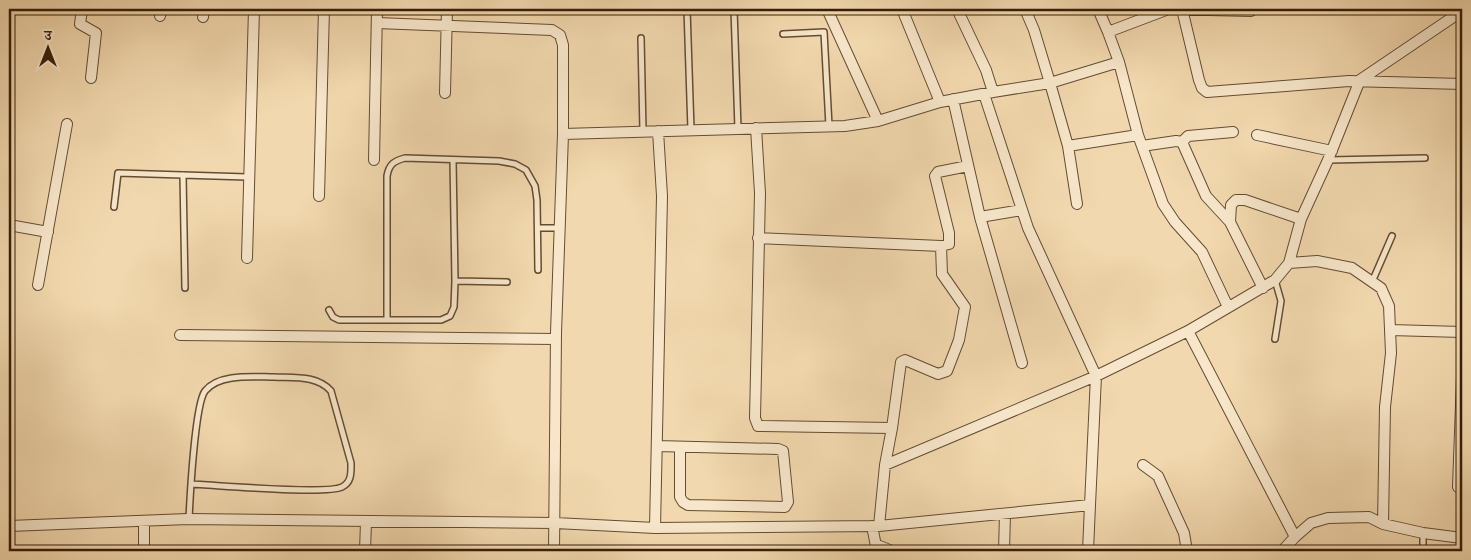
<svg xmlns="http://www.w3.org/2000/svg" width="1471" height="560" font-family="'Gentium Book Plus','Noto Serif Devanagari',serif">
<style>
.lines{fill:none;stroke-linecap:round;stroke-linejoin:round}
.lane-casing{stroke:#644c33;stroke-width:8}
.street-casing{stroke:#644c33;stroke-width:12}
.lane{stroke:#f7e6ca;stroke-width:5}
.street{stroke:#f7e6ca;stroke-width:10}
</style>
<rect width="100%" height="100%" fill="#f2d8ae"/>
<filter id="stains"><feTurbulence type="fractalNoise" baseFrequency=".004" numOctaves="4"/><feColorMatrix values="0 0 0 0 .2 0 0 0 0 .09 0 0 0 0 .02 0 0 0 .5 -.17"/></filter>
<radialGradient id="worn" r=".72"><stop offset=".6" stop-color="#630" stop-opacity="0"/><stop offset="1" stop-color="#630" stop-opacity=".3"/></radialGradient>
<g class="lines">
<defs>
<path id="lane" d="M 687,9 L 691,130
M 734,9 L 738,129
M 783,34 L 824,32 L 829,126
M 641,38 L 643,131
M 1329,160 L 1425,158
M 183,175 L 185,288
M 114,207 L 118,173 L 247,177
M 538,228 L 559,228
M 455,281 L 507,282
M 1372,282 L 1392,236
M 329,310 L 333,317 L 339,320 L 387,320 L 387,176 C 389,164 394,161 405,158 L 499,161 L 515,164 L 526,170 L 535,186 L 537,200 L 538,270
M 387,320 L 441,320 L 450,316 L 454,307 L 455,281 L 453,160
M 1275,339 L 1281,301 L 1275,280
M 189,519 C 190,497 195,404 205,391 C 219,373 254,377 274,377 C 294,378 317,375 331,391 L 351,463 C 351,472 352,482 342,487 C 326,495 216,485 191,484
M 1423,551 L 1423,533"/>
<path id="street" d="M 82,9 L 80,24 L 96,33 L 91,78
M 827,9 L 878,121
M 902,9 L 940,102
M 1098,9 L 1108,32
M 1166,9 L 1251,11
M 1182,9 L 1199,80 L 1202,88 L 1207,92 L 1349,81 L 1462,84
M 160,16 L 161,9
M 203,17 L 204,9
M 377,23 L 552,30 L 560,35 L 563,45 L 563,134 L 556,333 L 554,551
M 1119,62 L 1138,135 L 1163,204 L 1175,222 L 1202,252 L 1228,307
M 993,92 L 1050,83 L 1034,30 L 1025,9
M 445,93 L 447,9
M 953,99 L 980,217 L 1022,363
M 756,128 L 760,193 L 755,418 L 758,426 L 892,428 L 885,465
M 563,134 L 845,126 L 878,121 L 940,102 L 993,92 L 986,70 L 957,9
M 1138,135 L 1068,146 L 1050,83 L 1119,62 L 1108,32 L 1166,10
M 1257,135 L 1332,151
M 1182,142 L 1188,136 L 1233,132
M 1068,146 L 1077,204
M 1142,146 L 1176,141 L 1182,142 L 1206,196 L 1230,222
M 374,160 L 377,9
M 319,196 L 324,9
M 980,217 L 1022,210
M 9,225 L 48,232
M 758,238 L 941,246 L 949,244 L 949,233 L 935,176 L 938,172 L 968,166
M 247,258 L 254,9
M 1289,263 L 1317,261 L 1352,268 L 1381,288 L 1389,306 L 1391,353 L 1385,407 L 1383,524 L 1423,533 L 1462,538
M 38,285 L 67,124
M 1263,288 L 1230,222 L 1231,205 L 1236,200 L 1245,200 L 1301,219
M 1390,330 L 1462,332
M 1188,331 L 1295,537 L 1311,523 L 1328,518 L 1369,517 L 1383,524
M 180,335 L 556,339
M 892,428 L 901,362 L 905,360 L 938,374 L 947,371 L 959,340 L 965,307 L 942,274 L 941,246
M 657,446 L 778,449 L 783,451 L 788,502 L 785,507 L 688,505 L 683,502 L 680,497 L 680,447
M 1143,465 L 1158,476 L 1184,533 L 1187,551
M 1458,487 L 1462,377
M 9,526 L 188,519 L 555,523 L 655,528 L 879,526 L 1090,505 L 1096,376 L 1028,228 L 984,94
M 872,526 L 877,551
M 879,526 L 885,465 L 1096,376 L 1188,331 L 1275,280 L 1289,263 L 1301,219 L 1328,160 L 1360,80 L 1462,11
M 655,528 L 662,196 L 658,131
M 877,545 L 892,551
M 144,551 L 144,521
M 365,551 L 366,522
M 1004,551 L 1005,514
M 1088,551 L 1090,505
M 1282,551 L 1295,537"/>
</defs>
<use href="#lane" class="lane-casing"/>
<use href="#street" class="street-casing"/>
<use href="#lane" class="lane"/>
<use href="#street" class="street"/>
</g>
<rect width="1471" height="560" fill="none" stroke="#f2d8ae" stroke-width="30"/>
<rect x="10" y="10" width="1451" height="540" fill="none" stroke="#341e0a" stroke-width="2.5"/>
<rect x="15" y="15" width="1441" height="530" fill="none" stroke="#341e0a"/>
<g transform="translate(48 48)" stroke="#f7e6ca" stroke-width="4" paint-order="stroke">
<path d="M0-4L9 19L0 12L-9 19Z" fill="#341e0a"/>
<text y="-8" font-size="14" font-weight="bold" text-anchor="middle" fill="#341e0a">उ</text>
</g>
<rect width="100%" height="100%" filter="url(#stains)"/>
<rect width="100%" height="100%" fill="url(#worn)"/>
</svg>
